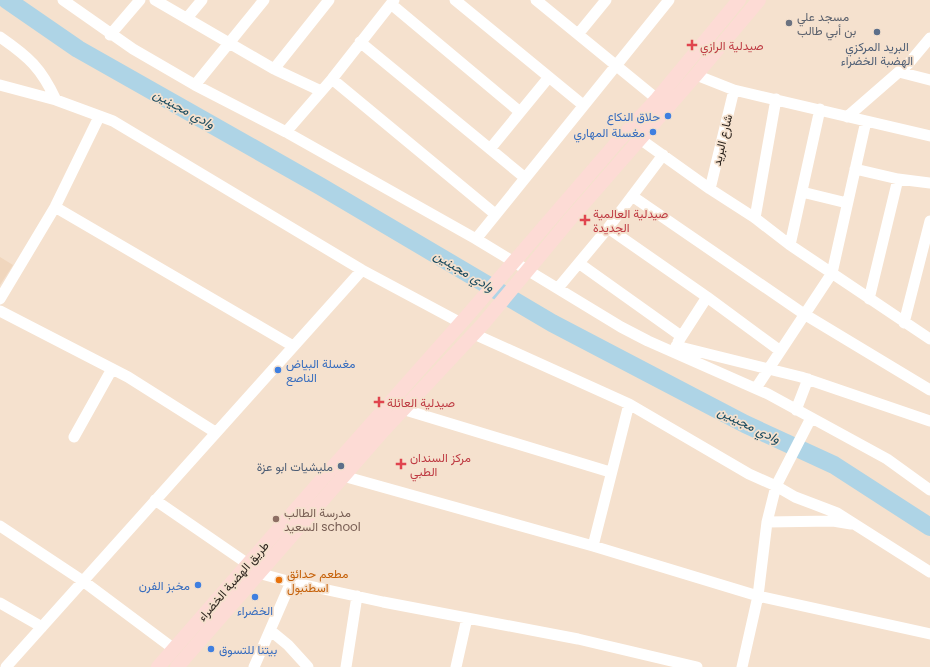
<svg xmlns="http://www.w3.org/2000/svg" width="930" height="667" font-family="Poppins,Vazirmatn,sans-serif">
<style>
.built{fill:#f0d6bd}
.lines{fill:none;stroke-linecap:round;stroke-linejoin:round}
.river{stroke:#aed4e6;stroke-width:18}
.minor{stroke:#fff;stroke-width:11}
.major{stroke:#fddbd5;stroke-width:14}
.worship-dot{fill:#6b7280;stroke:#f5e1ce;stroke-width:1.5}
.service-dot{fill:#5c6f8a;stroke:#f5e1ce;stroke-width:1.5}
.health-dot{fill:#e0444e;stroke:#f5e1ce;stroke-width:1.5}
.shop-dot{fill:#3f7fe0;stroke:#f5e1ce;stroke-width:1.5}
.education-dot{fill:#8d6e63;stroke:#f5e1ce;stroke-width:1.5}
.food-dot{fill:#e8710a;stroke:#f5e1ce;stroke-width:1.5}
.labels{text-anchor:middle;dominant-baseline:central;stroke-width:3.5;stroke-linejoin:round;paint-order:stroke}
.worship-label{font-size:12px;fill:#5b616d;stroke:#f5e1ce;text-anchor:start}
.health-label{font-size:12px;fill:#be3a42;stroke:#f5e1ce;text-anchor:start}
.service-label{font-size:12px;fill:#4e5e75;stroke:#f5e1ce}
.shop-label{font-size:12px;fill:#366cbe;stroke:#f5e1ce;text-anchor:end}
.street-label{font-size:12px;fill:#271f19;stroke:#f5e1ce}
.education-label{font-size:12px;fill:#785e54;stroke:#f5e1ce;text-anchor:start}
.food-label{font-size:12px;fill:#c56008;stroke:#f5e1ce;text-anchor:start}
.water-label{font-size:13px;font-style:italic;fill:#184a5e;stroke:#f5e1ce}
</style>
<rect width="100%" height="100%" fill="#f5e1ce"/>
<path class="built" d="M 0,257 L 13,265 L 0,285 Z"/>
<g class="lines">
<path class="river" d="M 7,0 L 78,49 L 320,186 L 552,323 L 745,424 L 834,465 L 930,527"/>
<path class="minor" d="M 63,0 L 133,49 L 195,85 L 286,132 L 476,239 L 621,327 L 648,341 L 768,394 L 887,459 L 930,490
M 155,0 L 274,69 L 321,91
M 455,0 L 583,105
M 536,0 L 657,99
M 391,4 L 520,112
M 187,18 L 202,0
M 579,33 L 606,0
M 110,35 L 140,0
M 0,37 C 29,57 41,68 56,100
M 360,42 L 524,177
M 274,69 L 329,0
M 899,72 L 930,80
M 696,75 L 734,90 L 930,136
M 332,79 L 495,214
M 0,85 L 56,100 L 113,121 L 362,270 L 461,323
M 195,85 L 264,0
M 847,117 L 909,63 L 930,38
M 286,132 L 332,79 L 394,0
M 640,139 L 710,189 L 755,218 L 790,245 L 930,339
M 490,149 L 549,77
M 855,169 L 898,179 L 930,183
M 710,189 L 734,90
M 802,192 L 847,203
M 632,196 L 804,314 L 930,390
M 55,207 L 293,346
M 755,218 L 776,99
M 608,228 L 707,297 L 779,350
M 476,239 L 669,0
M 790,245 L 820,109
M 580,264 L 681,336
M 558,288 L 608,228 L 663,155
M 0,299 L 55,207 L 99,117
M 869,299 L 898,179
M 0,311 L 128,377 L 215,432
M 904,323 L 930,221
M 474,334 L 629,404 L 749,474 L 776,486 L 811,418
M 678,342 L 707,297
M 676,346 L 801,377 L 930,421
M 756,388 L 832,273 L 866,121
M 402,409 L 610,472
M 796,410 L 808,379
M 74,437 L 112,369
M 343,476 L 593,546 L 758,596 L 930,634
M 155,500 L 248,564
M 767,522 L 833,521 L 851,524
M 0,526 L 83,581 L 174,649
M 593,546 L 629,404
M 258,573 L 291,582
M 0,603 L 42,627
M 271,631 L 288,645 L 308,667
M 6,667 L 362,270
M 254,667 L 291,582 L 383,602 L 578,639 L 697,667
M 346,667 L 357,596
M 456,667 L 467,618
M 742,667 L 758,596 L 767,522 L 776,486 L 795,497 L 837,513 L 930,572"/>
<path class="major" d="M 158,667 L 331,469 L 467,316 L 619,140 L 657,99 L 739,0
M 177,667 L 383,431 L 483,324 L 571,218 L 696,75 L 759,0"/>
</g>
<circle class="worship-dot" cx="789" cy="23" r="4"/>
<g class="service-dot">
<circle cx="877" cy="32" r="4"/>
<circle cx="341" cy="466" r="4"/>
</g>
<g class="health-dot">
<path d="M690 39h4v4h4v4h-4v4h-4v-4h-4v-4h4z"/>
<path d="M583 214h4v4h4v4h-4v4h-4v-4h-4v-4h4z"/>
<path d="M377 396h4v4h4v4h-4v4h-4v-4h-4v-4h4z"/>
<path d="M399 458h4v4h4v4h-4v4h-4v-4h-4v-4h4z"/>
</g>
<g class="shop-dot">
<circle cx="668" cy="116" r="4"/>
<circle cx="653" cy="132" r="4"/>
<circle cx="278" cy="370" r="4"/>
<circle cx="198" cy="585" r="4"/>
<circle cx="255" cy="597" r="4"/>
<circle cx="211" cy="649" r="4"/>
</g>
<circle class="education-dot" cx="276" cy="519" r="4"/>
<circle class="food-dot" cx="279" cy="580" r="4"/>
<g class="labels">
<g class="worship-label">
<text x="797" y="16">مسجد علي<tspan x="797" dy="14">بن أبي طالب</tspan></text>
</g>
<g class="health-label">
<text x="700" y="45">صيدلية الرازي</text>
<text x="593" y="213">صيدلية العالمية<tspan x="593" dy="14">الجديدة</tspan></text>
<text x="387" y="402">صيدلية العائلة</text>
<text x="410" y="457">مركز السندان<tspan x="410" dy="14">الطبي</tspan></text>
</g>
<g class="service-label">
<text x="877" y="46">البريد المركزي<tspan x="877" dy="14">الهضبة الخضراء</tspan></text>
<text x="333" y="466" text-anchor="end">مليشيات ابو عزة</text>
</g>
<g class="shop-label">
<text x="660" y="116">حلاق النكاع</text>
<text x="645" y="132">مغسلة المهاري</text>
<text x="286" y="363" text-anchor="start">مغسلة البياض<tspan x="286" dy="14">الناصع</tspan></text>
<text x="190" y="585">مخبز الفرن</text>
<text x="255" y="610" text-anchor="middle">الخضراء</text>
<text x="219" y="649" text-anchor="start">بيتنا للتسوق</text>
</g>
<g class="street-label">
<text transform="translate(722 140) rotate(-77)">شارع البريد</text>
<text transform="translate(233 581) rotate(-49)">طريق الهضبة الخضراء</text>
</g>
<g class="education-label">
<text x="284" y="512">مدرسة الطالب<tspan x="284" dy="14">السعيد school</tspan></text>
</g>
<g class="food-label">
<text x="287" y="573">مطعم حدائق<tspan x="287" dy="14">اسطنبول</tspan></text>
</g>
<g class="water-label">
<text transform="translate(184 109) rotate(29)">وادي مجينين</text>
<text transform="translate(464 271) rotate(31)">وادي مجينين</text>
<text transform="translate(749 425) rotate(26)">وادي مجينين</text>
</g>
</g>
</svg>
